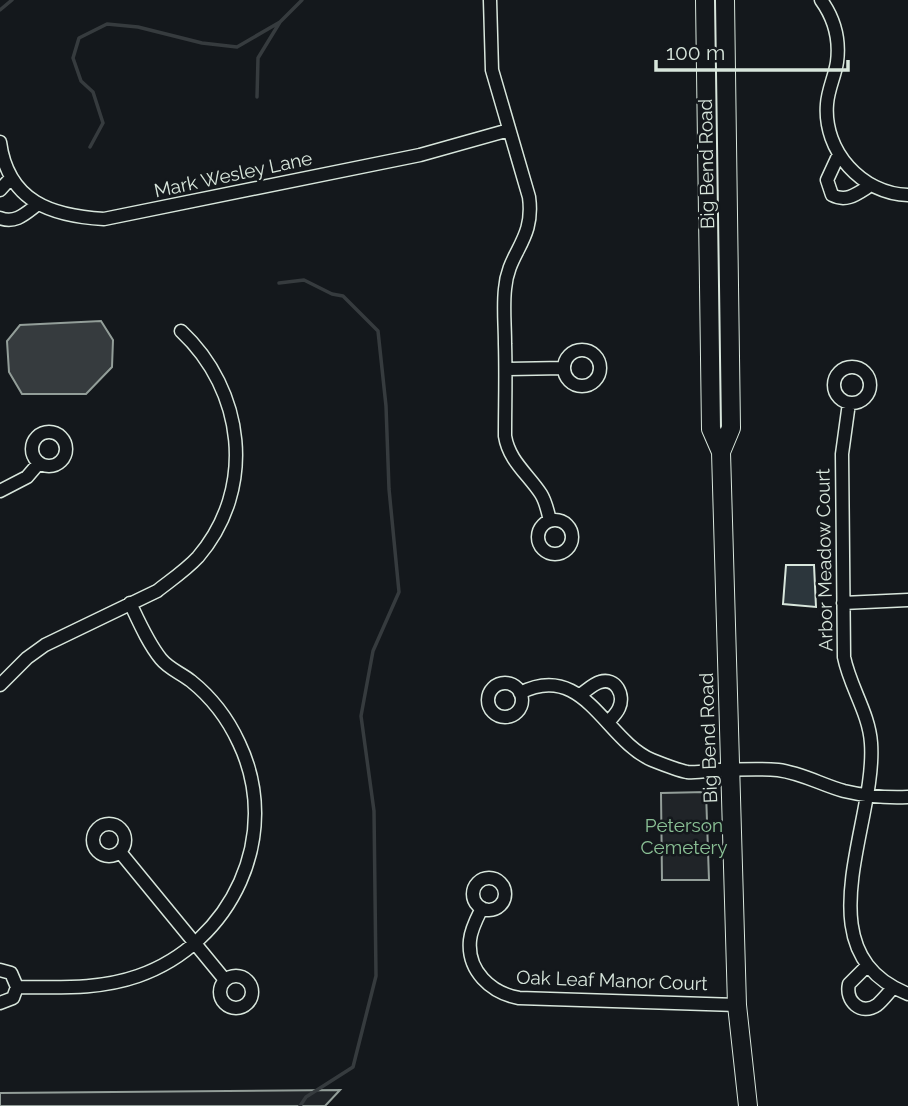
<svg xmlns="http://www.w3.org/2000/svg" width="908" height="1106" font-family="Raleway,sans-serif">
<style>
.green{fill:#202428;stroke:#939e99;stroke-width:2}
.water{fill:#363b3e;stroke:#939e99;stroke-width:2}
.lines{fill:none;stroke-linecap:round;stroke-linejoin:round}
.stream{stroke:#363b3e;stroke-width:3.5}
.building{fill:#2c363c;stroke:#d8e6dc;stroke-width:2}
.street-casing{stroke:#d8e6dc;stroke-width:15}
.primary-casing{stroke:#d8e6dc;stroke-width:20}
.street{stroke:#14181c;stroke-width:12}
.primary{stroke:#14181c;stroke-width:18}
.labels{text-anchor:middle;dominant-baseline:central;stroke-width:5;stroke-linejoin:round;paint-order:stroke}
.street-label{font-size:19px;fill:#d8e6dc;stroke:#14181c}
.park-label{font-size:19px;fill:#8ac095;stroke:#14181c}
</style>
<rect width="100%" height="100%" fill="#14181c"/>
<path class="green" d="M 706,792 L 709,880 L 662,880 L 661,793 Z
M 340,1090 L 325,1106 L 0,1106 L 0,1093 Z"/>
<path class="water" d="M 101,321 L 113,340 L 112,367 L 86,394 L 22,394 L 9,372 L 7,341 L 20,325 Z"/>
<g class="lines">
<path class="stream" d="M 0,10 L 12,0
M 257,97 L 258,58 L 280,22 L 302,0
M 90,147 L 103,123 L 93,92 L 81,81 L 73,58 L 79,38 L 107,24 L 138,27 L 202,43 L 237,47 L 280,22
M 279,283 L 304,280 L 332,294 L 343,296 L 378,331 L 386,406 L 389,489 L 399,592 L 373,651 L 361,716 L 374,811 L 376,976 L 353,1067 L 306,1097 L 300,1106"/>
</g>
<path class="building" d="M 786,565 L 814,565 L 816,607 L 783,604 Z"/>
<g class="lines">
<defs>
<path id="street" d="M 490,0 L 492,70 L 529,197 C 535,241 508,251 505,289 C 503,307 505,326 505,344 C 506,375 505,405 505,436 C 509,461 528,474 541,494 C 546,502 548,512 550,521
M 821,0 C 834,18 840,39 837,62 C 835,76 828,89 827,104 C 823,151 862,194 908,195
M 0,142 C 8,202 52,216 104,219 L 420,155 L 509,130
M 839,154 L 827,180 L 832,195 C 847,203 858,193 871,185
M 0,190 L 10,179
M 0,218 C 16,224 26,213 38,204
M564 368a18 18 0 1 1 36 0a18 18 0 1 1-36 0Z
M834 385a18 18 0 1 1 36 0a18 18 0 1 1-36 0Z
M 506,369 L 564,368
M 849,403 L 842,454 L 844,657 C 850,687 869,713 871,743 C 877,824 801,952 908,994
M32 449a17 17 0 1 1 34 0a17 17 0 1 1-34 0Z
M 0,491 L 27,477 L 39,463
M538 537a17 17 0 1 1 34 0a17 17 0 1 1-34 0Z
M 843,603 L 908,600
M488 700a17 17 0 1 1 34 0a17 17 0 1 1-34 0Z
M 0,685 L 27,658 L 45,645 L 157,591 C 171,580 186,570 198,557 C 257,488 244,390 181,331
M 520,693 C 584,660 605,740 652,760 C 662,764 677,770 687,772 C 695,773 706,771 714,770 C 735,770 757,768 778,770 C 802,773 822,785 844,791 C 865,796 887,798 908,797
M 580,695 C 586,691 593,684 600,682 C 616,677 625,695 619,708 C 617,713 612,718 608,722
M93 840a16 16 0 1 1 32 0a16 16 0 1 1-32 0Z
M 120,852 L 225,980
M473 894a16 16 0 1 1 32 0a16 16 0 1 1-32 0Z
M 482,908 C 477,918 471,929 470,940 C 467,971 491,993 519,998 L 737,1005
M 867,966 L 849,984 C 845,1001 861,1016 877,1005 C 883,1000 888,993 893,988
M 0,970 L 11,973 L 17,987 L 13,998 L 0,1003
M220 992a16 16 0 1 1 32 0a16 16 0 1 1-32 0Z
M 17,987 C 58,987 98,990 138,976 C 232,943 283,835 239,743 C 228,719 211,697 191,681 C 181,673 169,669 161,659 C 148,643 139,622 130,603"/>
<path id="primary" d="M 705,0 L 711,429 L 721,452 L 737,1005 L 748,1106
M 721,452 L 731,428 L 725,0"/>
</defs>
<use href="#street" class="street-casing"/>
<use href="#primary" class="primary-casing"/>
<use href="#street" class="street"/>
<use href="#primary" class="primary"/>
</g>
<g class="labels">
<g class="street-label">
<text transform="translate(706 164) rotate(-91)">Big Bend Road</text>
<text transform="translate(233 174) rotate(-12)">Mark Wesley Lane</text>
<text transform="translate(824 560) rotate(-91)">Arbor Meadow Court</text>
<text transform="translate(708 738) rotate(-92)">Big Bend Road</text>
<text transform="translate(612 980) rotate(2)">Oak Leaf Manor Court</text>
</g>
<g class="park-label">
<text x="684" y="825">Peterson<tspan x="684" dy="22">Cemetery</tspan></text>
</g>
</g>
<path d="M656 60v10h192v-10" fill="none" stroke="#d8e6dc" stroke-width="3.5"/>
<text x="666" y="60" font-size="21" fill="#d8e6dc" stroke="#14181c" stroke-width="5" paint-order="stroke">100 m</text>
</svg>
